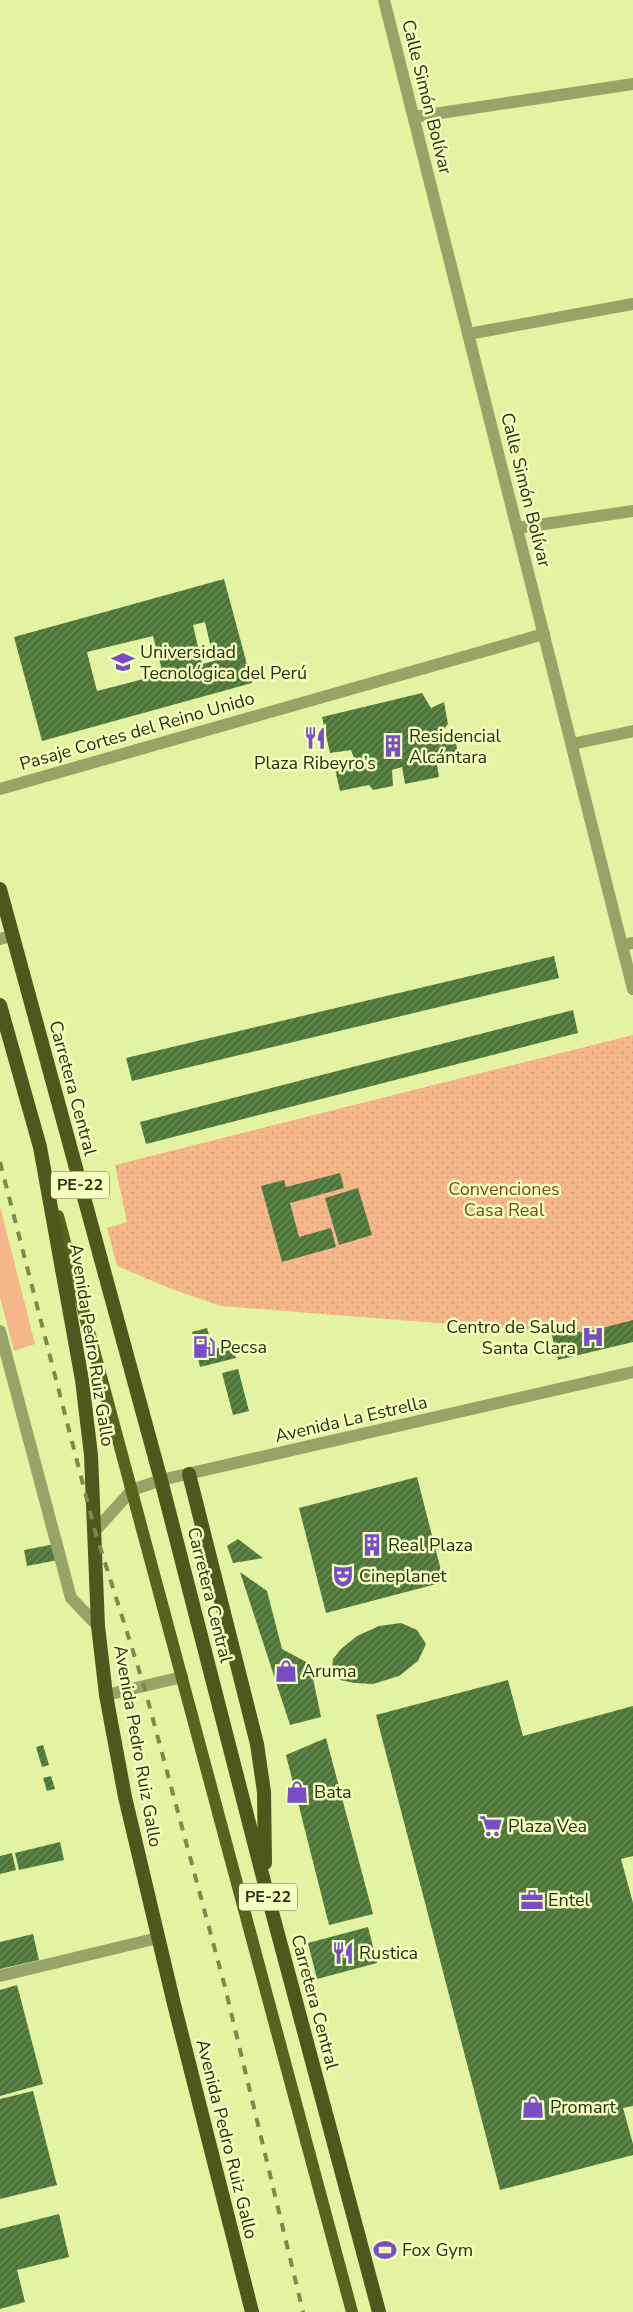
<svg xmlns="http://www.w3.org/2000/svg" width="633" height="2312" font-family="'Nunito Sans',sans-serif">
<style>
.grass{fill:#f5b689}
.park{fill:url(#park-dots)}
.building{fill:url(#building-hatch);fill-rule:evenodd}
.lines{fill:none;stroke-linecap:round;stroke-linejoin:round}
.minor{stroke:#98a368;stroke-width:12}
.tertiary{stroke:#98a368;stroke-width:12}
.primary{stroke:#59631e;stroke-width:12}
.trunk{stroke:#4e571c;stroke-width:14}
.rail{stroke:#7e8851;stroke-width:4;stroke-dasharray:9 9;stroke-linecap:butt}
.labels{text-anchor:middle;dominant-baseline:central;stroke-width:5;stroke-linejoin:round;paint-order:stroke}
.shield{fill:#f2ffbe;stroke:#666d43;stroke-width:1}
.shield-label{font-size:16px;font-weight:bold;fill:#2a2f0e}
.street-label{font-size:18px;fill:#2a2f0e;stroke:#f2ffbe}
.poi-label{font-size:18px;fill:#2a2f0e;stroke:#f2ffbe;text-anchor:start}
.park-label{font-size:18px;fill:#7b481d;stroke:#f2ffbe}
</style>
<defs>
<pattern id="park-dots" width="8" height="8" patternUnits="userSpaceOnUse" patternTransform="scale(1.25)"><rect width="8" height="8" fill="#f5b689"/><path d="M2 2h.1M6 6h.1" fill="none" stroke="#d29d75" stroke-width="1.8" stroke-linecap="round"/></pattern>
<pattern id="building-hatch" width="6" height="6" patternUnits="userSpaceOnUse" patternTransform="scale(1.25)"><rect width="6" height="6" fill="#4b7637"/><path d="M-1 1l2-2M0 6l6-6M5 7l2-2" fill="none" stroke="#6e8c5d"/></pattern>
</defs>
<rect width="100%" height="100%" fill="#e4f3a2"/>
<path class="grass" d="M 0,1206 L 35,1344 L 14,1351 L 0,1297 Z"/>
<path class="park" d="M 633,1035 L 633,1321 L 586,1332 L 551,1332 L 221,1306 L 169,1288 L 117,1266 L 107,1228 L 127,1222 L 115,1165 Z"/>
<path class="building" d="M 224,579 L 252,683 L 42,741 L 14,637 ZM 205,622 L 214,661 L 202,664 L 193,625 ZM 153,636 L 163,674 L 97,691 L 87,652 Z
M 422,693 L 431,708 L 444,702 L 448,724 L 442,731 L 445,742 L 455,736 L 459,762 L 437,765 L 439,777 L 405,784 L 402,767 L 392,770 L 393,786 L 373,790 L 369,785 L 340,791 L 335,769 L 356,764 L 351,750 L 330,753 L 322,717 Z
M 554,956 L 559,978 L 132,1081 L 126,1058 Z
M 573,1010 L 578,1033 L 146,1144 L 140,1122 Z
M 340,1173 L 344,1188 L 290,1203 L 299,1237 L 331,1228 L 336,1247 L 282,1262 L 261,1186 L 284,1180 L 286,1187 Z
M 358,1188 L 372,1235 L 339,1245 L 325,1198 Z
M 633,1320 L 633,1342 L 558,1360 L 551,1332 L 586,1332 Z
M 207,1328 L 213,1349 L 232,1345 L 236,1358 L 200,1367 L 192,1332 Z
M 238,1369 L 249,1411 L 233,1415 L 222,1373 Z
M 417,1477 L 444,1582 L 326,1613 L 299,1508 Z
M 238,1539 L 263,1558 L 233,1563 L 227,1546 Z
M 55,1544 L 58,1560 L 27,1566 L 24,1550 Z
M 240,1572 L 267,1591 L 282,1649 L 310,1664 L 321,1717 L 290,1725 Z
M 401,1623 L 417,1630 L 426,1644 L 418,1661 L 399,1676 L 373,1684 L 355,1683 L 340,1680 L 332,1669 L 333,1659 L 341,1649 L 357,1636 L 379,1626 Z
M 508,1680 L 523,1736 L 633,1706 L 633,1856 L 621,1859 L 633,1903 L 633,2106 L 623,2108 L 633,2144 L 633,2155 L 500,2190 L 376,1715 Z
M 326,1738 L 373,1914 L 329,1925 L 286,1755 Z
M 43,1745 L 49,1765 L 42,1767 L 36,1747 Z
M 51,1776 L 55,1789 L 47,1791 L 43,1778 Z
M 60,1842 L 64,1860 L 19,1870 L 15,1853 Z
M 12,1853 L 16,1870 L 0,1874 L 0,1856 Z
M 368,1927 L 377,1963 L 317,1979 L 308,1943 Z
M 33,1934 L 39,1960 L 0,1969 L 0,1942 Z
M 17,1985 L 43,2084 L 0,2096 L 0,1990 Z
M 33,2091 L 57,2185 L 0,2199 L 0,2099 Z
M 59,2214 L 69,2257 L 17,2270 L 25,2302 L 0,2309 L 0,2229 Z"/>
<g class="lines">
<path class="minor" d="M 414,117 L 633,84
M 468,334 L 633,304
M 517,528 L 633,511
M 572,744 L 633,731
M 0,789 L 544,634
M 0,939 L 12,936
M 623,945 L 633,943
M 0,1331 L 71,1598 L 98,1626
M 106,1695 L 182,1677
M 0,1976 L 158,1938"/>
<path class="tertiary" d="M 384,0 L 633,989
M 95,1531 L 132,1490 L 161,1480 L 633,1372"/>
<path class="primary" d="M 58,1216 L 352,2312"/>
<path class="trunk" d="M 0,889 L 161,1480 L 267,1893 L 379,2312
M 0,1005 L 40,1147 L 82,1380 L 91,1455 L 98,1626 L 106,1695 L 125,1797 L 174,2004 L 252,2312
M 189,1474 L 257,1744 L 264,1792 L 265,1863"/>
<path class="rail" d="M 0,1162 L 95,1531 L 144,1686 L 225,1987 L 303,2312"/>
</g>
<defs>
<symbol id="university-bare" viewBox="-9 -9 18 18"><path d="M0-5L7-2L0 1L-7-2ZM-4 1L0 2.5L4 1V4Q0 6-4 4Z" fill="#7a4dc6" stroke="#f2ffbe" stroke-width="2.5" paint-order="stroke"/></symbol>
<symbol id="restaurant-bare" viewBox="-9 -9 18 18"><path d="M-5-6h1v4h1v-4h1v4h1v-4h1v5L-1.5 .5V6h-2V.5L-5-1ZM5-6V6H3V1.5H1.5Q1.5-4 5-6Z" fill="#7a4dc6" stroke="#f2ffbe" stroke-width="2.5" paint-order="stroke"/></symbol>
<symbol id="building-bare" viewBox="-9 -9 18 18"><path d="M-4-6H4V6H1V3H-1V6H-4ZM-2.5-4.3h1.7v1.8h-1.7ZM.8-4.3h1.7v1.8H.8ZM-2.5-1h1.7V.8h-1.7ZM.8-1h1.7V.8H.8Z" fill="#7a4dc6" stroke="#f2ffbe" stroke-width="2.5" paint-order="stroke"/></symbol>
<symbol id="hospital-bare" viewBox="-9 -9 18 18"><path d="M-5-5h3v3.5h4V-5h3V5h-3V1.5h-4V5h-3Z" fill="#7a4dc6" stroke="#f2ffbe" stroke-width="2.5" paint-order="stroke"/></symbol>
<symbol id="fuel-bare" viewBox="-9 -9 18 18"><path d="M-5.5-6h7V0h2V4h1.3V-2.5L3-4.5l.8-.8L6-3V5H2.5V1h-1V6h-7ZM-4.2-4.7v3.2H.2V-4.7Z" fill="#7a4dc6" stroke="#f2ffbe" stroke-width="2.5" paint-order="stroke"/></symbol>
<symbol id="theatre-bare" viewBox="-9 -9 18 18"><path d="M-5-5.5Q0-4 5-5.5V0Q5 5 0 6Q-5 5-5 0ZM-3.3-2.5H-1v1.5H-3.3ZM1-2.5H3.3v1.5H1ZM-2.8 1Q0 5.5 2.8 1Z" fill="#7a4dc6" stroke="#f2ffbe" stroke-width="2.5" paint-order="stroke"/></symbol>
<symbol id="shop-bare" viewBox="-9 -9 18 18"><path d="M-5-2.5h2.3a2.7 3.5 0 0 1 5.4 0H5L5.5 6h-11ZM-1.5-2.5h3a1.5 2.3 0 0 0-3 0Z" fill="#7a4dc6" stroke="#f2ffbe" stroke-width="2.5" paint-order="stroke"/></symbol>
<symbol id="supermarket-bare" viewBox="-9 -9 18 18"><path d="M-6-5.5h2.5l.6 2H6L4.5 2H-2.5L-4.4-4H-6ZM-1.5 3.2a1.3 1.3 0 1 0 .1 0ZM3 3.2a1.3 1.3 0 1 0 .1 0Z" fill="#7a4dc6" stroke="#f2ffbe" stroke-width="2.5" paint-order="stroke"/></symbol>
<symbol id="office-bare" viewBox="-9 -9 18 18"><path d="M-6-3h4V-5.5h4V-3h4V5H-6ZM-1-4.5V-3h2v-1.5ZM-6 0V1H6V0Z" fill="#7a4dc6" stroke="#f2ffbe" stroke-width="2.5" paint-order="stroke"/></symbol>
<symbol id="stadium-bare" viewBox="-9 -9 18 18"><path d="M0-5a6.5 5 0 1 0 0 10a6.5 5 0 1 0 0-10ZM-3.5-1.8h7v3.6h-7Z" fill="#7a4dc6" stroke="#f2ffbe" stroke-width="2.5" paint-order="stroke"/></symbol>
</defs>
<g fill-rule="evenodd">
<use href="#university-bare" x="107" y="646" width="32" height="32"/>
<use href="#restaurant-bare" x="299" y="722" width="32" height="32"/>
<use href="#building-bare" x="377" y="730" width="32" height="32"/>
<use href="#hospital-bare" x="577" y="1321" width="32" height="32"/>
<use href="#fuel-bare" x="188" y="1331" width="32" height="32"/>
<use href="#building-bare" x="356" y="1529" width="32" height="32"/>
<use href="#theatre-bare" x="327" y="1560" width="32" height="32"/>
<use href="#shop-bare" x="270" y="1655" width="32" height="32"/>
<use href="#shop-bare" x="281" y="1776" width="32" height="32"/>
<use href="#supermarket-bare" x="475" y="1810" width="32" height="32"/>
<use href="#office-bare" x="516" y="1884" width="32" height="32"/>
<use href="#restaurant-bare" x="327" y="1937" width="32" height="32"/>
<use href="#shop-bare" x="517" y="2091" width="32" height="32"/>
<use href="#stadium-bare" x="369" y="2234" width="32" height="32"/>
</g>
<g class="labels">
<g class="shield">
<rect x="51" y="1171.5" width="58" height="27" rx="4"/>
<rect x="239" y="1883.5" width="58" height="27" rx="4"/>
</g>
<g class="shield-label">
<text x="80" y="1185">PE-22</text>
<text x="268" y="1897">PE-22</text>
</g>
<g class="street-label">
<text transform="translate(427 97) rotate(76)">Calle Simón Bolívar</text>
<text transform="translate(526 490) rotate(76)">Calle Simón Bolívar</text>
<text transform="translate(137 731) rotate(-16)">Pasaje Cortes del Reino Unido</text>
<text transform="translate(73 1088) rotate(75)">Carretera Central</text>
<text transform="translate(92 1345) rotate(81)">Avenida Pedro Ruiz Gallo</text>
<text transform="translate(351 1419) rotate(-13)">Avenida La Estrella</text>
<text transform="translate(210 1595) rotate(76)">Carretera Central</text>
<text transform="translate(138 1746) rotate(80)">Avenida Pedro Ruiz Gallo</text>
<text transform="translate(315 2002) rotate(75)">Carretera Central</text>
<text transform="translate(227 2139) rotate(76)">Avenida Pedro Ruiz Gallo</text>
</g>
<g class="poi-label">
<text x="140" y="652">Universidad<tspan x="140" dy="21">Tecnológica del Perú</tspan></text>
<text x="409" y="736">Residencial<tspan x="409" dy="21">Alcántara</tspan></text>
<text x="315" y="763" text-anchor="middle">Plaza Ribeyro’s</text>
<text x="576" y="1327" text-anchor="end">Centro de Salud<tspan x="576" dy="21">Santa Clara</tspan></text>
<text x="220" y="1347">Pecsa</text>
<text x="388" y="1545">Real Plaza</text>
<text x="359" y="1576">Cineplanet</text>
<text x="302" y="1671">Aruma</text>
<text x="314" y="1792">Bata</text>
<text x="508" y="1826">Plaza Vea</text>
<text x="548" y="1900">Entel</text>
<text x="359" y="1953">Rustica</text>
<text x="550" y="2107">Promart</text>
<text x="402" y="2250">Fox Gym</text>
</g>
<g class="park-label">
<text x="504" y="1189">Convenciones<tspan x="504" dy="21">Casa Real</tspan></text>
</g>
</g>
</svg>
